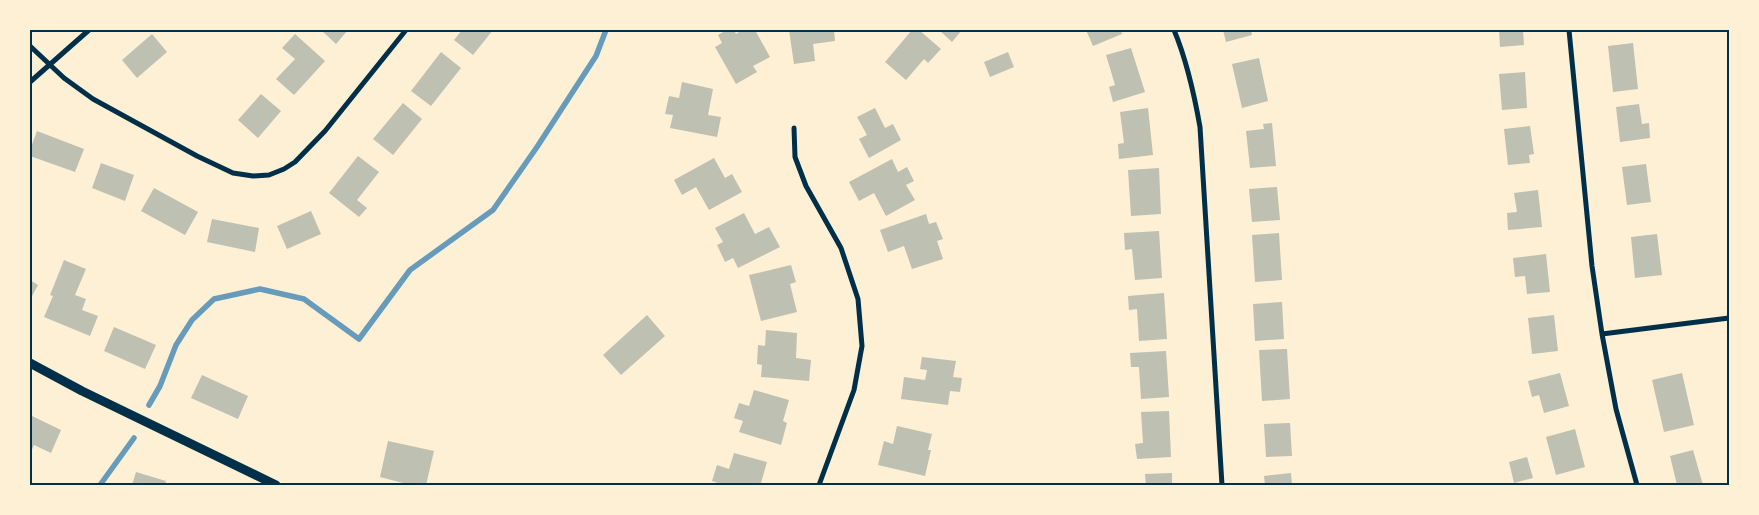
<svg xmlns="http://www.w3.org/2000/svg" width="1759" height="515" font-family="Rubik,sans-serif">
<style>
.lines{fill:none;stroke-linecap:round;stroke-linejoin:round}
.stream{stroke:#669bbc;stroke-width:5.5}
.building{fill:#bec0b2}
.minor{stroke:#003049;stroke-width:5}
.tertiary{stroke:#003049;stroke-width:9}
.neatline{fill:none;stroke:#003049;stroke-width:2}
</style>
<rect width="100%" height="100%" fill="#fdf0d5"/>
<g class="lines">
<path class="stream" d="M 149,405 L 160,386 L 176,345 L 192,320 L 214,299 L 260,289 L 304,299 L 359,339 L 410,270 L 493,210 L 537,147 L 596,56 L 606,30
M 100,485 L 134,438"/>
</g>
<path class="building" d="M 321,30 L 348,30 L 336,44 Z
M 462,30 L 493,30 L 473,55 L 454,40 Z
M 727,30 L 734,30 L 736,34 L 742,30 L 755,30 L 770,57 L 753,66 L 757,72 L 736,84 L 715,47 L 722,43 L 718,35 Z
M 789,30 L 834,30 L 835,41 L 813,44 L 815,61 L 794,64 Z
M 912,30 L 919,30 L 941,49 L 928,63 L 924,59 L 906,80 L 885,62 Z
M 939,30 L 962,30 L 952,42 Z
M 1086,30 L 1121,30 L 1122,34 L 1093,46 Z
M 1223,30 L 1251,30 L 1252,35 L 1226,42 Z
M 1499,30 L 1523,30 L 1524,45 L 1500,47 Z
M 152,34 L 167,52 L 137,78 L 122,60 Z
M 295,34 L 325,61 L 294,95 L 276,79 L 295,59 L 282,48 Z
M 1633,43 L 1638,89 L 1613,92 L 1608,46 Z
M 1131,48 L 1145,92 L 1113,102 L 1109,87 L 1115,85 L 1106,55 Z
M 441,52 L 461,68 L 431,106 L 411,91 Z
M 1008,52 L 1014,67 L 990,77 L 984,62 Z
M 1259,58 L 1268,101 L 1242,108 L 1232,64 Z
M 1525,72 L 1527,108 L 1502,110 L 1499,74 Z
M 682,82 L 713,89 L 708,115 L 721,117 L 717,137 L 670,128 L 673,115 L 665,114 L 669,96 L 679,98 Z
M 261,94 L 281,111 L 258,138 L 238,120 Z
M 403,103 L 422,119 L 393,155 L 373,139 Z
M 1639,104 L 1642,124 L 1649,123 L 1650,138 L 1620,142 L 1616,107 Z
M 875,108 L 885,128 L 893,124 L 901,140 L 869,158 L 859,139 L 867,135 L 857,117 Z
M 1148,108 L 1153,155 L 1119,159 L 1118,144 L 1124,143 L 1120,112 Z
M 1272,123 L 1276,166 L 1250,168 L 1246,131 L 1264,129 L 1263,124 Z
M 1530,126 L 1534,154 L 1529,155 L 1530,163 L 1508,165 L 1504,129 Z
M 37,131 L 84,149 L 75,172 L 30,156 L 30,150 Z
M 358,156 L 379,172 L 357,200 L 367,208 L 359,217 L 329,193 Z
M 714,158 L 725,178 L 732,174 L 742,192 L 709,210 L 696,187 L 682,195 L 674,180 Z
M 892,159 L 898,172 L 907,167 L 914,181 L 906,185 L 915,200 L 886,216 L 874,193 L 859,201 L 849,182 Z
M 101,163 L 134,175 L 125,201 L 92,188 Z
M 1646,164 L 1651,202 L 1627,205 L 1622,167 Z
M 1159,168 L 1161,214 L 1131,216 L 1128,170 Z
M 1277,187 L 1280,220 L 1252,222 L 1249,189 Z
M 154,188 L 198,212 L 185,235 L 141,211 Z
M 1538,190 L 1542,227 L 1508,230 L 1507,213 L 1517,212 L 1514,193 Z
M 311,211 L 321,234 L 287,249 L 277,226 Z
M 744,213 L 755,234 L 769,227 L 780,247 L 738,268 L 733,258 L 725,262 L 717,245 L 723,242 L 715,228 Z
M 926,214 L 929,224 L 936,222 L 943,239 L 937,241 L 943,259 L 912,269 L 904,246 L 888,252 L 880,230 Z
M 212,219 L 259,228 L 255,252 L 207,242 Z
M 1159,231 L 1162,278 L 1135,280 L 1132,249 L 1125,250 L 1124,233 Z
M 1279,233 L 1282,280 L 1255,282 L 1252,235 Z
M 1657,234 L 1662,275 L 1635,278 L 1631,237 Z
M 1546,254 L 1550,292 L 1527,294 L 1525,276 L 1515,277 L 1513,258 Z
M 64,260 L 86,269 L 75,295 L 86,299 L 82,310 L 98,316 L 90,336 L 44,317 L 53,296 L 50,295 Z
M 791,265 L 796,282 L 790,284 L 797,312 L 761,321 L 749,275 Z
M 30,280 L 38,285 L 30,300 Z
M 1164,293 L 1167,339 L 1139,341 L 1137,309 L 1129,310 L 1128,296 Z
M 1282,302 L 1284,339 L 1255,341 L 1253,304 Z
M 647,315 L 665,336 L 621,375 L 603,355 Z
M 1554,315 L 1558,351 L 1532,354 L 1528,318 Z
M 114,327 L 156,345 L 145,369 L 104,351 Z
M 766,330 L 797,333 L 796,358 L 811,360 L 809,381 L 761,377 L 762,365 L 757,364 L 758,345 L 765,346 Z
M 1287,349 L 1290,399 L 1262,401 L 1259,350 Z
M 1166,351 L 1169,397 L 1141,399 L 1139,367 L 1131,367 L 1130,353 Z
M 922,357 L 956,361 L 953,377 L 962,378 L 960,392 L 950,391 L 948,405 L 901,399 L 904,377 L 925,380 L 927,370 L 920,369 Z
M 1560,373 L 1569,406 L 1544,413 L 1539,395 L 1532,397 L 1528,381 Z
M 1682,373 L 1694,425 L 1664,432 L 1652,380 Z
M 202,375 L 248,396 L 238,419 L 191,398 Z
M 754,390 L 789,400 L 783,421 L 787,423 L 781,445 L 739,432 L 743,421 L 734,418 L 739,403 L 749,406 Z
M 1169,411 L 1171,457 L 1137,459 L 1135,444 L 1143,443 L 1141,412 Z
M 30,415 L 61,430 L 51,453 L 34,445 L 30,454 Z
M 1290,423 L 1292,456 L 1266,457 L 1264,424 Z
M 897,426 L 932,434 L 928,450 L 931,450 L 925,476 L 878,465 L 884,441 L 893,444 Z
M 1575,429 L 1585,467 L 1556,475 L 1546,437 Z
M 388,441 L 434,451 L 426,485 L 402,485 L 403,483 L 380,477 Z
M 1693,450 L 1703,485 L 1677,485 L 1670,456 Z
M 734,453 L 767,462 L 761,483 L 766,485 L 721,485 L 721,484 L 712,481 L 717,465 L 729,469 Z
M 1527,457 L 1533,478 L 1514,483 L 1509,462 Z
M 136,472 L 166,481 L 165,485 L 132,485 Z
M 1172,473 L 1172,485 L 1146,485 L 1145,474 Z
M 1291,473 L 1292,485 L 1265,485 L 1264,476 Z"/>
<g class="lines">
<path class="minor" d="M 1174,30 C 1187,61 1194,93 1200,127 L 1222,485
M 1569,30 L 1592,266 L 1602,334 L 1616,409 L 1637,485
M 30,46 L 64,78 L 93,99 L 197,156 L 233,173 L 253,176 L 269,175 L 284,169 L 295,162 L 325,131 L 406,30
M 30,82 L 89,30
M 794,128 L 795,157 L 806,186 L 841,248 L 858,299 L 862,346 L 854,390 L 819,485
M 1602,334 L 1729,318"/>
<path class="tertiary" d="M 30,363 L 82,391 L 276,485"/>
</g>
<rect width="1759" height="515" fill="none" stroke="#fdf0d5" stroke-width="62"/>
<rect x="31" y="31" width="1697" height="453" class="neatline"/>
</svg>
